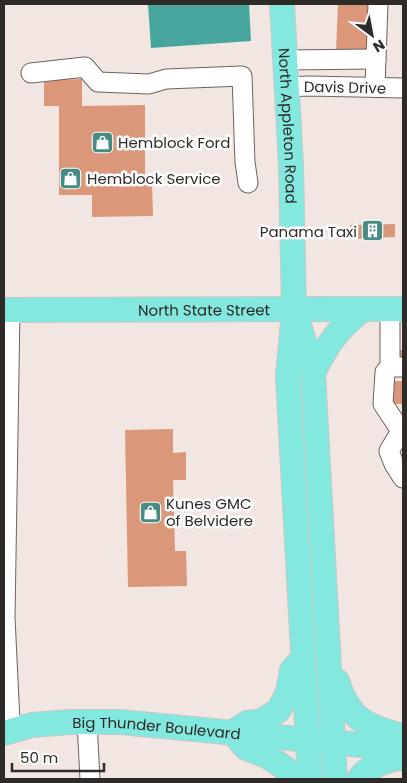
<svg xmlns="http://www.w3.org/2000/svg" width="407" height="783" font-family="Poppins,sans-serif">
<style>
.water{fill:#46a69c}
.building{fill:#db977a}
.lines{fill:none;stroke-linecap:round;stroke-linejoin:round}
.minor-casing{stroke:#6d635f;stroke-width:21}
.major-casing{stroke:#c9c8c7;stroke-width:26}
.minor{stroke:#fff;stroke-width:19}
.major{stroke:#83e8de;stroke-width:24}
.labels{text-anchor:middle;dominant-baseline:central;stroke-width:5;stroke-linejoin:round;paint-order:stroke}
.street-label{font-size:15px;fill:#2e2a28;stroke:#fff}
.poi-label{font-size:15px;fill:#2e2a28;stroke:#fff;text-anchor:start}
</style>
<rect width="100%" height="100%" fill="#f2e6e2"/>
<path class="water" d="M 148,4 L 249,4 L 251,41 L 151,48 Z"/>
<path class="building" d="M 338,4 L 370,4 L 368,52 L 336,51 Z
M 82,79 L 82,106 L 145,105 L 145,183 L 152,183 L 153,216 L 92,217 L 92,195 L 59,195 L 59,106 L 44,106 L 44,80 Z
M 395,224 L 395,237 L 351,239 L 350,225 Z
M 399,350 L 403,350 L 403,360 L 399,360 Z
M 388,381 L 403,381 L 403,404 L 389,404 Z
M 173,429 L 173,453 L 186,452 L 186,480 L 173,480 L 175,551 L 186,551 L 187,586 L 128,587 L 125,430 Z"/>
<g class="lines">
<defs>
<g id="minor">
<path d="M 285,60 L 376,59"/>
<path d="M 31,73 L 85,67 L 98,82 L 149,84 L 166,79 L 242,76 L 245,162 L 248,183"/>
<path id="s1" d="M 287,87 L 309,86 L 403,88"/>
<path d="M 375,87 L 378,4"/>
<path d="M 390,309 L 390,367 L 402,367"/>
<path d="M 390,367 L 385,372 L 383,404 L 401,431"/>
<path d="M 401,431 L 389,451 L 394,464 L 403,478"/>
<path d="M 87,722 L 90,779"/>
<path d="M 4,733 L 10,722 L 5,617 L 10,310"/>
</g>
<g id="major">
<path id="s2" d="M 282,4 L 291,165 L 294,310 L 288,377 L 310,779"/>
<path id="s3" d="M 4,310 L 403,309"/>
<path d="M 298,321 L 313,373 L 335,779"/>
<path d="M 313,373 C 328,343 337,330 363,309"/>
<path d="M 334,679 L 337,681 C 349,719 366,727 403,736"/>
<path d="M 236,730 L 247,723 L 262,721 L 279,710 L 288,692 L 292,670 L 299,663"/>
<path id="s4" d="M 4,733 L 32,725 L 69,722 L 120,722 L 403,749"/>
<path d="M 234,734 L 246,748 L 267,756 L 276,762 L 286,769 L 293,779"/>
<path d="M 359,779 C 368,766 388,759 403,758"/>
</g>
</defs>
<use href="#minor" class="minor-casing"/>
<use href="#major" class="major-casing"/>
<use href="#minor" class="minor"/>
<use href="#major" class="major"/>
</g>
<defs>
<symbol id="shop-square" viewBox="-11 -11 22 22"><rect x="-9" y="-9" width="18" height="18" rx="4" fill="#468c84" stroke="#fff"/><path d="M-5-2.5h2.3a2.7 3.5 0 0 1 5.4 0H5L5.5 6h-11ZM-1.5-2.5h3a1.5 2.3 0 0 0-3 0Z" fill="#fff"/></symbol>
<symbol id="building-square" viewBox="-11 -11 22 22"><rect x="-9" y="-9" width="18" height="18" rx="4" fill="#468c84" stroke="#fff"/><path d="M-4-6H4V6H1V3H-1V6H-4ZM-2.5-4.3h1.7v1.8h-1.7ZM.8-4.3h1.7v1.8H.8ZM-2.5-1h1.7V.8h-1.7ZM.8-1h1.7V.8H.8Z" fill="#fff"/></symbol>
</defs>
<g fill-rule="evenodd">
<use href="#shop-square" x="90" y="130" width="25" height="25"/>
<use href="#shop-square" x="58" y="166" width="25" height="25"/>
<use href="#building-square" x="360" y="218" width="25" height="25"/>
<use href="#shop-square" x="138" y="500" width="25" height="25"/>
</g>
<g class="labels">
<g class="street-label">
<text stroke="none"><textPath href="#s1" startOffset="58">Davis Drive</textPath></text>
<text stroke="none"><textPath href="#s2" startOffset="122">North Appleton Road</textPath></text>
<text stroke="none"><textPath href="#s3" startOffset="200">North State Street</textPath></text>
<text stroke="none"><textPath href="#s4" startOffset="154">Big Thunder Boulevard</textPath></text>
</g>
<g class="poi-label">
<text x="118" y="142">Hemblock Ford</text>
<text x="87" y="178">Hemblock Service</text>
<text x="357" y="231" text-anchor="end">Panama Taxi</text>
<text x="166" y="503">Kunes GMC<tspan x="166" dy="17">of Belvidere</tspan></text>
</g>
</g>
<rect width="407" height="783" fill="none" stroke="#2e2a28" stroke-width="10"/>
<g transform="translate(372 35) rotate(148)" stroke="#ffffff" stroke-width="4" paint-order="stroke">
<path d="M0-4L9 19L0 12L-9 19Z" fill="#2e2a28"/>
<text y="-8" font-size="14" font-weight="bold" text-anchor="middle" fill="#2e2a28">N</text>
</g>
<path d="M12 763v8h92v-8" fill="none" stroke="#2e2a28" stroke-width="2.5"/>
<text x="20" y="763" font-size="15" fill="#2e2a28" stroke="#ffffff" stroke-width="4" paint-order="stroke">50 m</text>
</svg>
